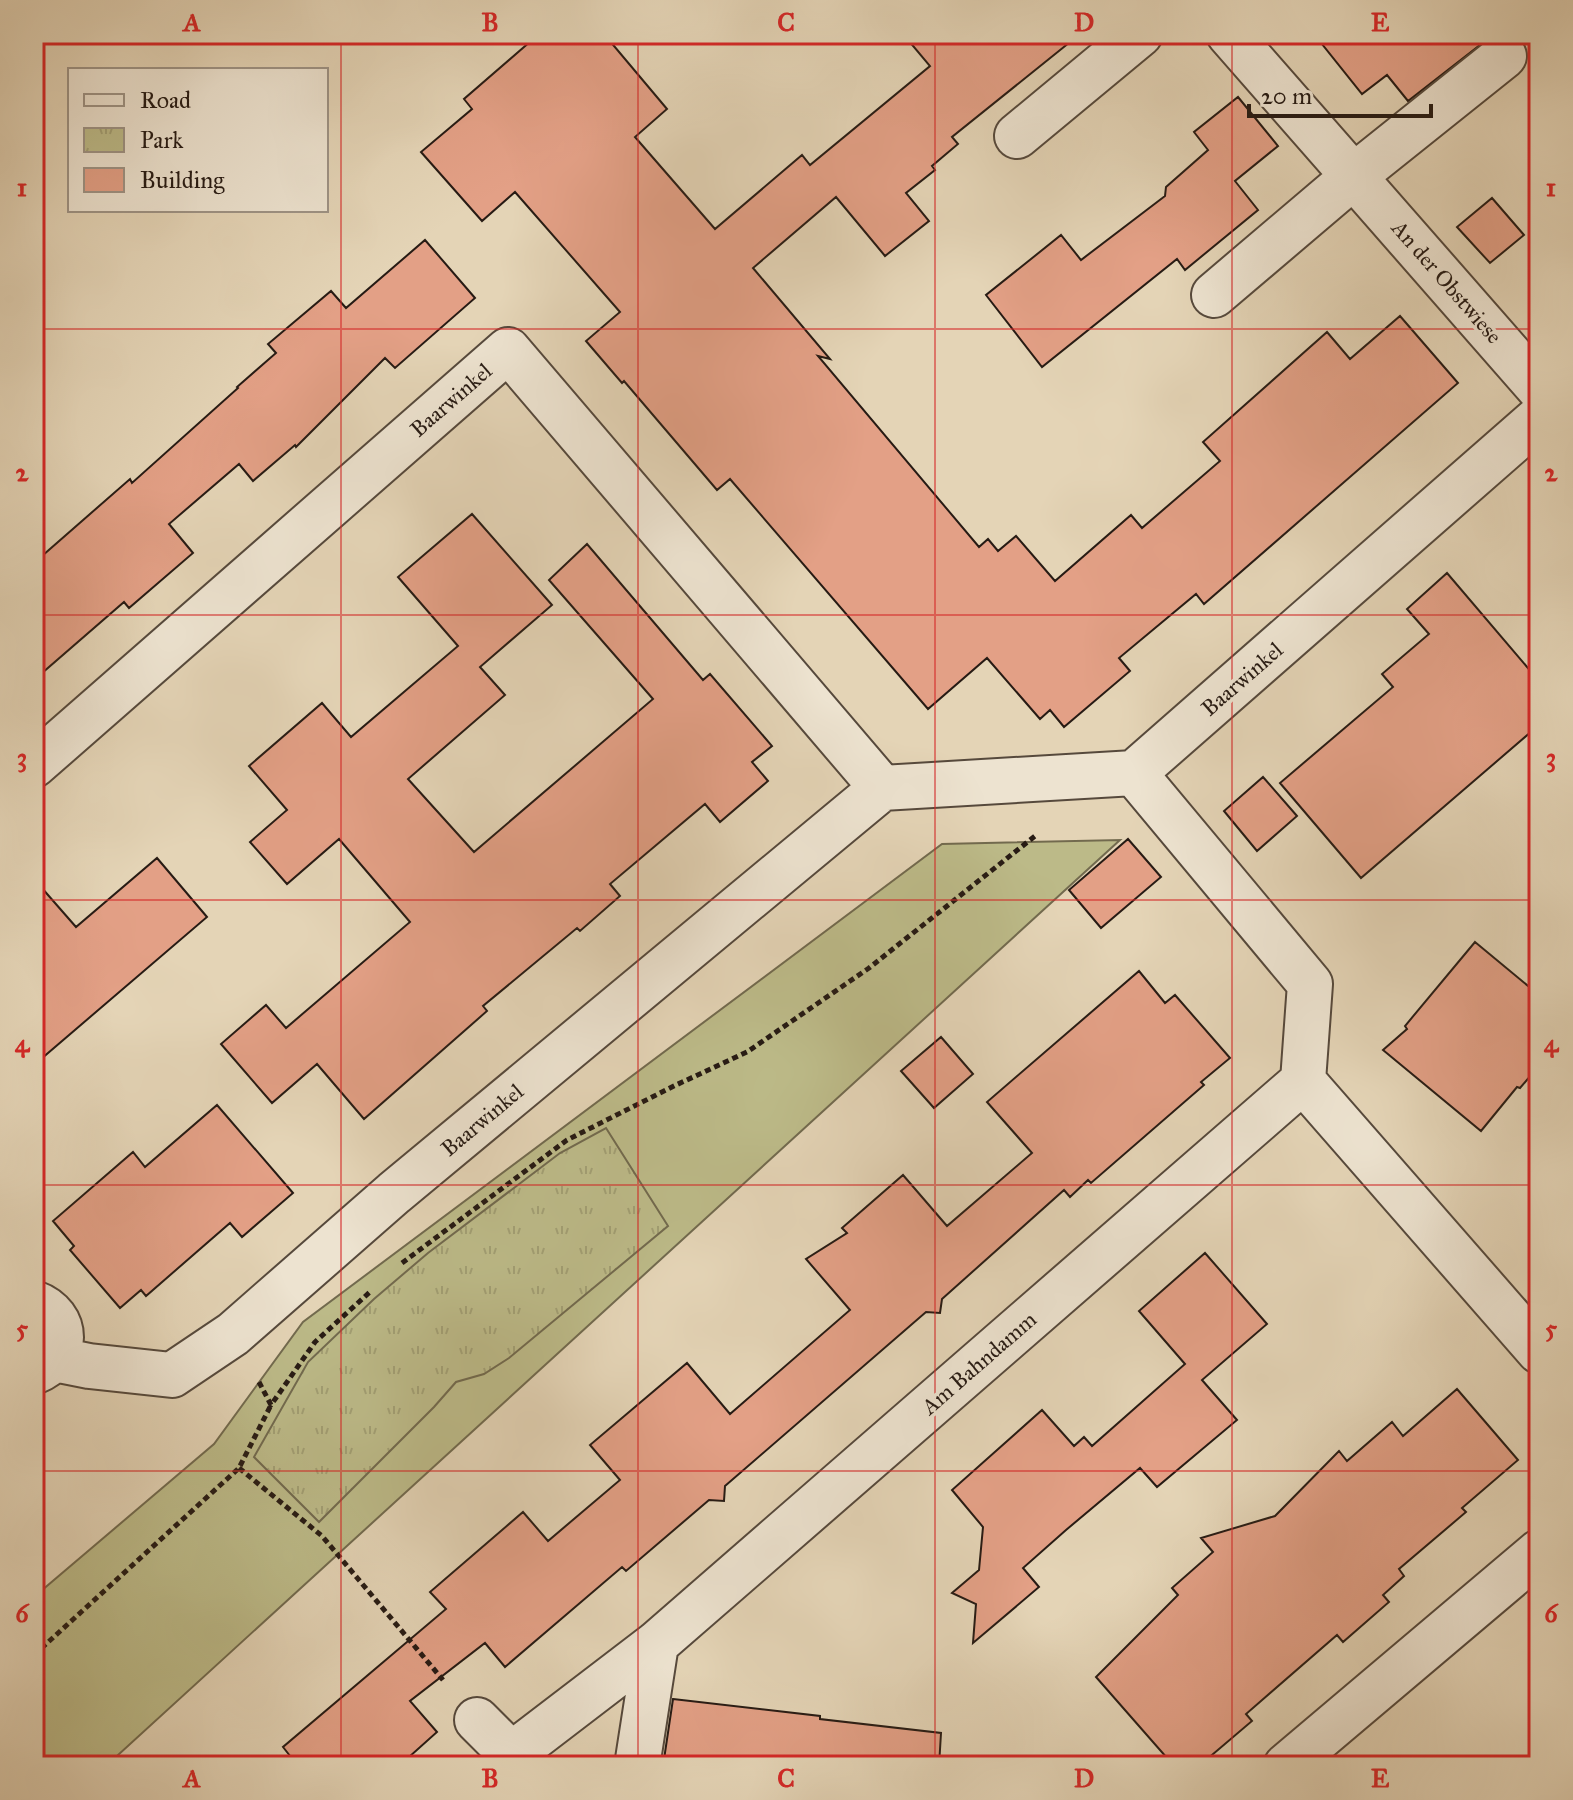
<svg xmlns="http://www.w3.org/2000/svg" width="1573" height="1800" font-family="'IM FELL Great Primer',serif">
<style>
.grass{fill:#bcba88;stroke:#726a4e;stroke-width:2}
.park{fill:url(#park-tufts);stroke:#726a4e;stroke-width:2}
.building{fill:#e3a086;stroke:#271b14;stroke-width:2}
.lines{fill:none;stroke-linecap:round;stroke-linejoin:round}
.minor-casing{stroke:#56493c;stroke-width:48}
.path{stroke:#271b14;stroke-width:5;stroke-dasharray:6 4;stroke-linecap:butt}
.minor{stroke:#ede3d0;stroke-width:44}
.grid{fill:none;stroke:#d62828;stroke-width:2;stroke-opacity:0.55}
.labels{text-anchor:middle;dominant-baseline:central;stroke-width:7;stroke-linejoin:round;paint-order:stroke}
.street-label{font-size:22px;fill:#271b14;stroke:#ede3d0}
.neatline{fill:none;stroke:#d62828;stroke-width:3}
.grid-label{font-size:26px;text-anchor:middle;font-weight:bold;fill:#d62828}
</style>
<defs>
<pattern id="park-tufts" width="24" height="20" patternUnits="userSpaceOnUse" patternTransform="scale(2)"><rect width="24" height="20" fill="#bcba88"/><path d="M3 7l-1-3M5 7V3M7 7l1-3M15 17l-1-3M17 17v-4M19 17l1-3" fill="none" stroke="#a29f74"/></pattern>
</defs>
<rect width="100%" height="100%" fill="#e4d4b6"/>
<filter id="stains"><feTurbulence type="fractalNoise" baseFrequency=".0025" numOctaves="4"/><feColorMatrix values="0 0 0 0 .2 0 0 0 0 .09 0 0 0 0 .02 0 0 0 .5 -.17"/></filter>
<radialGradient id="worn" r=".72"><stop offset=".6" stop-color="#630" stop-opacity="0"/><stop offset="1" stop-color="#630" stop-opacity=".3"/></radialGradient>
<path class="grass" d="M 1120,840 L 106,1766 L 34,1766 L 34,1597 L 214,1444 L 303,1322 L 942,844 Z"/>
<path class="park" d="M 606,1128 L 668,1226 L 509,1358 L 484,1374 L 456,1382 L 434,1407 L 319,1522 L 254,1457 L 308,1362 L 374,1299 L 428,1253 L 560,1153 Z"/>
<path class="building" d="M 539,34 L 604,34 L 667,109 L 635,137 L 715,229 L 802,155 L 810,165 L 930,66 L 903,34 L 1080,34 L 952,137 L 958,144 L 932,166 L 935,170 L 906,193 L 929,221 L 885,256 L 836,197 L 753,268 L 830,359 L 818,356 L 979,547 L 988,539 L 998,551 L 1016,536 L 1055,581 L 1131,515 L 1142,528 L 1220,461 L 1203,442 L 1327,332 L 1350,359 L 1400,316 L 1458,383 L 1204,604 L 1196,594 L 1119,658 L 1130,671 L 1064,727 L 1050,710 L 1040,719 L 987,658 L 928,709 L 730,479 L 717,490 L 624,381 L 622,383 L 586,341 L 620,312 L 515,192 L 482,221 L 421,152 L 472,109 L 464,99 Z
M 1314,34 L 1494,34 L 1408,101 L 1387,75 L 1362,94 Z
M 1238,97 L 1278,146 L 1235,181 L 1258,210 L 1185,270 L 1177,259 L 1042,367 L 986,295 L 1061,235 L 1081,260 L 1165,196 L 1166,187 L 1208,150 L 1194,132 Z
M 1492,198 L 1524,235 L 1490,263 L 1457,227 Z
M 425,240 L 475,298 L 395,368 L 385,358 L 296,447 L 295,445 L 253,481 L 239,464 L 169,524 L 193,553 L 129,608 L 124,602 L 34,680 L 34,563 L 130,479 L 132,483 L 238,388 L 237,387 L 276,353 L 268,344 L 331,291 L 346,308 Z
M 472,514 L 552,605 L 480,667 L 505,695 L 408,779 L 474,852 L 653,699 L 549,580 L 587,544 L 703,680 L 710,674 L 772,746 L 752,762 L 768,781 L 720,822 L 705,804 L 610,884 L 620,896 L 580,931 L 577,928 L 483,1006 L 487,1011 L 364,1119 L 317,1064 L 272,1103 L 221,1044 L 266,1005 L 286,1028 L 410,922 L 339,839 L 287,884 L 250,842 L 287,810 L 249,766 L 322,703 L 351,737 L 458,646 L 398,577 Z
M 1447,573 L 1539,681 L 1539,725 L 1361,878 L 1280,783 L 1393,687 L 1382,674 L 1429,634 L 1407,609 Z
M 1263,777 L 1297,816 L 1257,851 L 1224,811 Z
M 1128,839 L 1161,877 L 1101,928 L 1069,890 Z
M 157,858 L 207,917 L 34,1065 L 34,879 L 76,927 Z
M 1475,942 L 1539,995 L 1539,1066 L 1520,1088 L 1517,1087 L 1481,1131 L 1383,1050 L 1407,1029 L 1405,1026 Z
M 1139,971 L 1165,1003 L 1175,995 L 1230,1058 L 1201,1082 L 1204,1085 L 1091,1183 L 1088,1180 L 1070,1197 L 1064,1190 L 942,1299 L 940,1313 L 926,1312 L 725,1486 L 724,1501 L 709,1500 L 626,1571 L 622,1567 L 505,1667 L 485,1643 L 410,1701 L 437,1732 L 399,1766 L 334,1766 L 330,1762 L 324,1766 L 298,1766 L 283,1747 L 446,1609 L 430,1592 L 523,1512 L 548,1541 L 620,1480 L 590,1445 L 687,1363 L 730,1414 L 850,1310 L 806,1259 L 847,1233 L 842,1228 L 903,1175 L 947,1226 L 1032,1153 L 987,1102 Z
M 941,1037 L 973,1074 L 934,1108 L 901,1071 Z
M 217,1105 L 293,1193 L 242,1237 L 230,1223 L 146,1296 L 141,1290 L 120,1308 L 70,1250 L 74,1246 L 53,1221 L 133,1152 L 145,1167 Z
M 1205,1253 L 1267,1324 L 1202,1380 L 1237,1420 L 1157,1487 L 1140,1468 L 1066,1530 L 1023,1568 L 1039,1587 L 973,1643 L 976,1604 L 952,1593 L 979,1570 L 983,1527 L 952,1490 L 1042,1410 L 1074,1446 L 1084,1437 L 1092,1446 L 1185,1364 L 1139,1311 Z
M 1457,1389 L 1518,1460 L 1462,1508 L 1466,1512 L 1399,1569 L 1404,1576 L 1383,1595 L 1389,1602 L 1343,1642 L 1337,1635 L 1246,1714 L 1252,1721 L 1199,1766 L 1174,1766 L 1096,1677 L 1178,1595 L 1172,1588 L 1213,1552 L 1201,1538 L 1275,1516 L 1339,1451 L 1347,1461 L 1392,1422 L 1403,1436 Z
M 673,1699 L 820,1716 L 820,1719 L 941,1733 L 939,1766 L 663,1766 Z"/>
<g class="lines">
<defs>
<path id="minor" d="M 1229,34 L 1539,388
M 1017,136 L 1140,34
M 1214,295 L 1354,176 L 1504,56
M 34,765 L 508,350 L 882,788 L 1134,773 L 1539,418
M 1134,773 L 1310,984 L 1303,1081 L 1539,1351
M 34,1303 C 70,1316 70,1358 34,1372
M 54,1359 L 89,1366 L 172,1375 L 233,1334 L 394,1193 L 882,788
M 477,1720 L 523,1766
M 511,1755 L 656,1644 L 1303,1081
M 637,1766 L 656,1644
M 1286,1766 L 1539,1552"/>
</defs>
<use href="#minor" class="minor-casing"/>
<path class="path" d="M 402,1263 L 567,1140 L 676,1085 L 747,1052 L 869,968 L 1035,836
M 259,1382 L 271,1405 L 315,1342 L 371,1291
M 239,1468 L 322,1536 L 443,1680
M 34,1655 L 239,1468 L 271,1405"/>
<use href="#minor" class="minor"/>
</g>
<path class="grid" d="M 341,34 L 341,1766M 638,34 L 638,1766M 935,34 L 935,1766M 1232,34 L 1232,1766M 34,329 L 1539,329M 34,615 L 1539,615M 34,900 L 1539,900M 34,1185 L 1539,1185M 34,1471 L 1539,1471"/>
<g class="labels">
<g class="street-label">
<text transform="translate(1447 282) rotate(49)">An der Obstwiese</text>
<text transform="translate(451 400) rotate(-41)">Baarwinkel</text>
<text transform="translate(1242 679) rotate(-41)">Baarwinkel</text>
<text transform="translate(482 1120) rotate(-40)">Baarwinkel</text>
<text transform="translate(979 1363) rotate(-41)">Am Bahndamm</text>
</g>
</g>
<rect width="1573" height="1800" fill="none" stroke="#e4d4b6" stroke-width="88"/>
<rect x="68" y="68" width="260" height="144" fill="#ede3d0" stroke="#9e9385" stroke-width="2"/>
<rect x="84" y="94" width="40" height="12" fill="#ede3d0" stroke="#9e9385" stroke-width="2"/>
<text x="140" y="108" font-size="24" fill="#271b14">Road</text>
<rect x="84" y="128" width="40" height="24" fill="url(#park-tufts)" stroke="#9e9385" stroke-width="2"/>
<text x="140" y="148" font-size="24" fill="#271b14">Park</text>
<rect x="84" y="168" width="40" height="24" fill="#e3a086" stroke="#9e9385" stroke-width="2"/>
<text x="140" y="188" font-size="24" fill="#271b14">Building</text>
<path d="M1249 104v12h182v-12" fill="none" stroke="#271b14" stroke-width="4"/>
<text x="1261" y="104" font-size="24" fill="#271b14" stroke="#ede3d0" stroke-width="6" paint-order="stroke">20 m</text>
<rect x="44" y="44" width="1485" height="1712" class="neatline"/>
<g class="grid-label">
<text x="192" y="31">A</text>
<text x="490" y="31">B</text>
<text x="786" y="31">C</text>
<text x="1084" y="31">D</text>
<text x="1380" y="31">E</text>
<text x="22" y="196">1</text>
<text x="1551" y="196">1</text>
<text x="22" y="481">2</text>
<text x="1551" y="481">2</text>
<text x="22" y="766">3</text>
<text x="1551" y="766">3</text>
<text x="22" y="1052">4</text>
<text x="1551" y="1052">4</text>
<text x="22" y="1337">5</text>
<text x="1551" y="1337">5</text>
<text x="22" y="1622">6</text>
<text x="1551" y="1622">6</text>
<text x="192" y="1787">A</text>
<text x="490" y="1787">B</text>
<text x="786" y="1787">C</text>
<text x="1084" y="1787">D</text>
<text x="1380" y="1787">E</text>
</g>
<rect width="100%" height="100%" filter="url(#stains)"/>
<rect width="100%" height="100%" fill="url(#worn)"/>
</svg>
